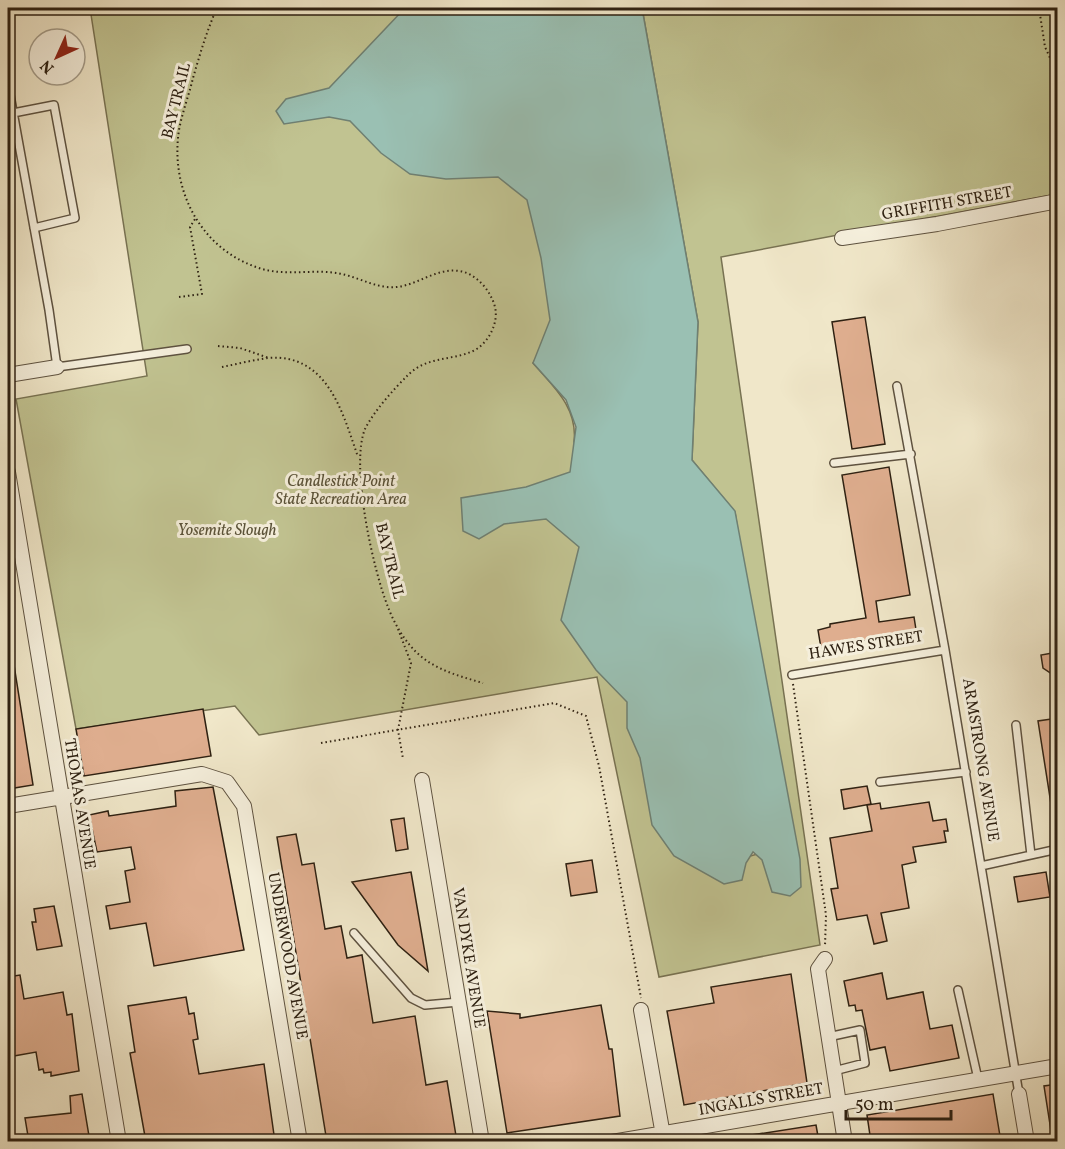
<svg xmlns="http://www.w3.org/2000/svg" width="1065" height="1149" font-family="Vollkorn,serif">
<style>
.green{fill:#c1c391;stroke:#787252;stroke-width:1.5}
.water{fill:#9ac0b3;stroke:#6f8073;stroke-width:1.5}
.building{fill:#dfae8f;stroke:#2e2112;stroke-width:1.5}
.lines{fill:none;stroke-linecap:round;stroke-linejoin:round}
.service-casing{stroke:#5e5240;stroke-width:10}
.minor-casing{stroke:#5e5240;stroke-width:16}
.path{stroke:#2e2112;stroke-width:2;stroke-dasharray:1.5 3;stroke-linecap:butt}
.service{stroke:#f5efdc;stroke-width:7}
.minor{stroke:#f5efdc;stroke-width:14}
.labels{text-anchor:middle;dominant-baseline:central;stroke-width:6;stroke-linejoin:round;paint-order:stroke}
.street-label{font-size:16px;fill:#2e2112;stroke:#f5efdc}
.park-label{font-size:16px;font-style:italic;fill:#5a5238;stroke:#f5efdc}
</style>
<rect width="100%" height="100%" fill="#f0e7c9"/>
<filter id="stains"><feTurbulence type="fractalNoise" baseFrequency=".00333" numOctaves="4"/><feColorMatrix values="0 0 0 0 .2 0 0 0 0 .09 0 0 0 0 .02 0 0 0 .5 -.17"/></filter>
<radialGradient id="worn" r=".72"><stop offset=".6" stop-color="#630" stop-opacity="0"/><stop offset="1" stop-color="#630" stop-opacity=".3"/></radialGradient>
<path class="green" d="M 90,8 L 511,8 L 562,316 L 533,363 C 554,387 578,408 574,442 L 739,859 L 787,846 L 735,512 L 692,460 L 698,322 L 642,8 L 1057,8 L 1057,194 L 721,257 L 820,945 L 659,977 L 597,677 L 259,735 L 235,706 L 76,729 L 16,399 L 147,376 Z"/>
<path class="water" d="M 405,8 L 642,8 L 698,322 L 692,460 L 735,511 L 800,859 L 801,887 L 790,896 L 772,892 L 762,860 L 753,852 L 746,863 L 742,880 L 724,884 L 674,856 L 652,825 L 640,758 L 627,728 L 627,702 L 596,670 L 561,620 L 579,547 L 546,519 L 504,524 L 479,539 L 463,531 L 461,498 L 526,487 L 570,472 L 576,427 L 566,400 L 533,363 L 550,320 L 541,258 L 527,200 L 498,177 L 446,179 L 410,174 L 381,153 L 350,121 L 329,117 L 284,124 L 276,111 L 286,99 L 329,88 Z"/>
<path class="building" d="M 865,317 L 885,444 L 852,449 L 832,322 Z
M 889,467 L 910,595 L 876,601 L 879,622 L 914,617 L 917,636 L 888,641 L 887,637 L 821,648 L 818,630 L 830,627 L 830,624 L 866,618 L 842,475 Z
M 1058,652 L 1058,678 L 1043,668 L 1041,655 Z
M 8,665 L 14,665 L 33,785 L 8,789 Z
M 203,709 L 211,756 L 84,776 L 76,729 Z
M 1058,718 L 1058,804 L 1051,804 L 1038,721 Z
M 867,786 L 871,804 L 844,809 L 841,790 Z
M 213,787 L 244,950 L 154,966 L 146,923 L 110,929 L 106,906 L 130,902 L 125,871 L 135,869 L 131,847 L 97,852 L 89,815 L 108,811 L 109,816 L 176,806 L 175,791 Z
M 929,802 L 933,821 L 946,819 L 948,831 L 944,831 L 946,842 L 913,847 L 916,862 L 902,865 L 909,908 L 881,913 L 887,941 L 874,944 L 867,915 L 837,920 L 831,889 L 838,888 L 830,838 L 872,831 L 867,805 L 880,803 L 881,809 Z
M 404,818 L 408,849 L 396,851 L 391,820 Z
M 296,834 L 302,865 L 314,863 L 325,929 L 341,926 L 347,958 L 362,955 L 373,1023 L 415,1016 L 426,1085 L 447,1081 L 457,1142 L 327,1142 L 277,837 Z
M 592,860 L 597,892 L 571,896 L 566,864 Z
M 411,872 L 420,924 L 428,971 L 398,945 L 352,882 Z
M 1046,872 L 1050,897 L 1018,902 L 1014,877 Z
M 54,906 L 62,946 L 37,950 L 32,922 L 36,922 L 34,909 Z
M 882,973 L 887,999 L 923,992 L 930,1029 L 952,1025 L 959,1058 L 890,1071 L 885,1047 L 870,1050 L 862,1010 L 856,1011 L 855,1005 L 849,1006 L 844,981 Z
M 791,974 L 807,1083 L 684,1105 L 667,1011 L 714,1003 L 711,987 Z
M 20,975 L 24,999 L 63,992 L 67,1015 L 72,1014 L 79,1071 L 51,1076 L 51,1072 L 44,1073 L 43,1069 L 39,1070 L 36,1052 L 8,1057 L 8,977 Z
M 186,997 L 189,1014 L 194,1013 L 198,1039 L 193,1040 L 199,1074 L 264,1064 L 275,1142 L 146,1142 L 130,1053 L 135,1052 L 128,1006 Z
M 601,1005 L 609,1049 L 612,1049 L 620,1116 L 507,1133 L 487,1011 L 520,1014 L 520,1018 Z
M 1058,1084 L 1058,1130 L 1051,1131 L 1044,1086 Z
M 82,1094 L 90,1142 L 29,1142 L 25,1118 L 71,1113 L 70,1096 Z
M 993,1094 L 1001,1142 L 931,1142 L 930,1136 L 905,1142 L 871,1142 L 867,1115 Z
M 816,1125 L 819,1142 L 753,1142 L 752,1135 Z"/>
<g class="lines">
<defs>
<path id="service" d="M 8,84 L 49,310 L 57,367 L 187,349
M 8,114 L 54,105 L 75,218 L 34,228
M 897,386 L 945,650 L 1019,1094
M 834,463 L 911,454
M 792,675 L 945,650
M 1016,725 L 1031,855
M 880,782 L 966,772
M 981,866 L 1058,849
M 354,933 L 411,998 L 425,1005 L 459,1002
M 958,990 L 978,1079
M 828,1037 L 860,1030 L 865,1063 L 834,1071"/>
<path id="minor" d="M 842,238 L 937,224 L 1058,201
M 8,375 L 57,367
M 8,472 L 119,1142
M 422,780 L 482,1142
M 8,806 L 202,774 L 227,782 L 244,806 L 300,1142
M 825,959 L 818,969 L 845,1142
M 641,1010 L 664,1141
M 1019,1094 L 1027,1142
M 612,1142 L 1058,1066"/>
</defs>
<use href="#service" class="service-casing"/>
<use href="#minor" class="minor-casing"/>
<path class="path" d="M 217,8 C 207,30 200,54 193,78 C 189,95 182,113 179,130 C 170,188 199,247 256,267 C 282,277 309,269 336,273 C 353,275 369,285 387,287 C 413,290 434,267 459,271 C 476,273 491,291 495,307 C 499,323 488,344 473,351 C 451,361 427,356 408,375 C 394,389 374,411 365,429 C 350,465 373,570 388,607 C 394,623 404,640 416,652 C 435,670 459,676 483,683
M 1039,8 L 1045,47 L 1058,75
M 179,297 L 202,294 L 190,227 L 195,219
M 218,346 L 240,348 L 269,358
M 222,367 C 237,364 253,360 268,358 C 328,353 343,414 358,457
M 398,629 L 411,663 L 398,730 L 403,759
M 793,684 L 826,915 L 825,946
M 321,743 L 554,703 L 586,716 L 599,766 L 641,998"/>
<use href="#service" class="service"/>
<use href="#minor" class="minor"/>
</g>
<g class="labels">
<g class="street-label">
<text transform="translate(177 101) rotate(-76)">BAY TRAIL</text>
<text transform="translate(947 204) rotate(-10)">GRIFFITH STREET</text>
<text transform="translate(389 561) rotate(76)">BAY TRAIL</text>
<text transform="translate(866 646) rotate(-9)">HAWES STREET</text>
<text transform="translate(980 760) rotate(81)">ARMSTRONG AVENUE</text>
<text transform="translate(79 804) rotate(81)">THOMAS AVENUE</text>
<text transform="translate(287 956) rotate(80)">UNDERWOOD AVENUE</text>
<text transform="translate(468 958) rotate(81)">VAN DYKE AVENUE</text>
<text transform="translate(761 1100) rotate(-10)">INGALLS STREET</text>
</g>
<g class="park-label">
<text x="341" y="482">Candlestick Point<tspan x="341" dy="18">State Recreation Area</tspan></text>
<text x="227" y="531">Yosemite Slough</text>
</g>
</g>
<rect width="1065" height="1149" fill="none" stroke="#f0e7c9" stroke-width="30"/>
<rect x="9" y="9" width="1047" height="1131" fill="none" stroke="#2e2112" stroke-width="3"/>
<rect x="15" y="15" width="1035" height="1119" fill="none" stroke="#2e2112" stroke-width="1.5"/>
<g transform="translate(57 57) rotate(225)"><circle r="28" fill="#f5efdc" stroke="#a59d8b" stroke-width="1.5"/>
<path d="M0-4.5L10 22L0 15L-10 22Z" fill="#8f2418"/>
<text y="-9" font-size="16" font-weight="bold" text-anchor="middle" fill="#2e2112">N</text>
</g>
<path d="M846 1110v9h105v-9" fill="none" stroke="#2e2112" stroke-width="3"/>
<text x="855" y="1110" font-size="18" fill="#2e2112" stroke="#f5efdc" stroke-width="4.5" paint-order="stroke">50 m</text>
<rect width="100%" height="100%" filter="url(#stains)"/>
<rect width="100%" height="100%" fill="url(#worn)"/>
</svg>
